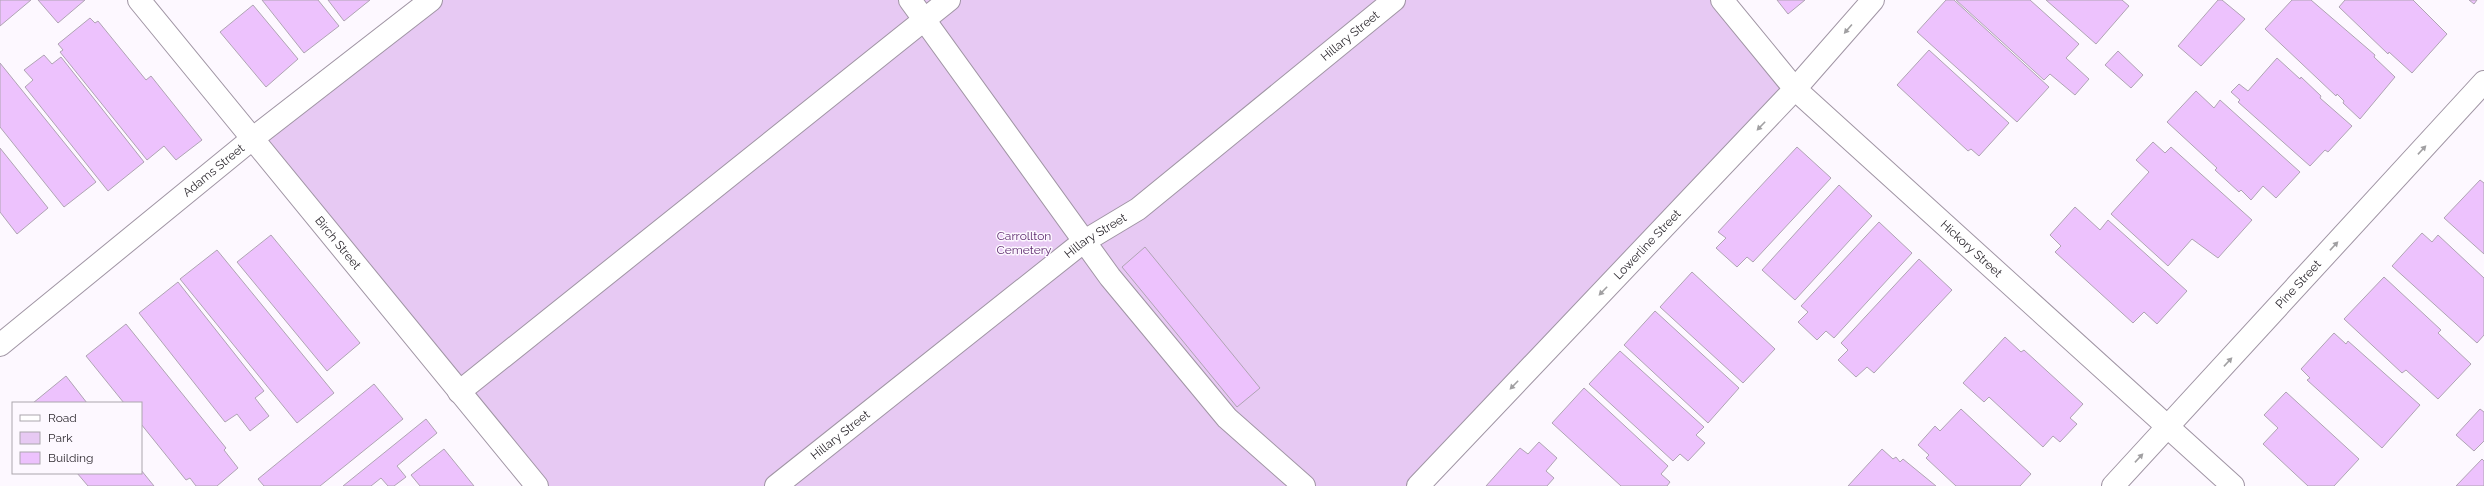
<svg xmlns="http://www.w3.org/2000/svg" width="2484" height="486" font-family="Raleway,sans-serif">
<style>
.green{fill:#e7c9f3}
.building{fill:#edc2fd;stroke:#afa4b3}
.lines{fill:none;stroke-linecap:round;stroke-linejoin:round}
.service-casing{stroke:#a095a4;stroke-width:24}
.minor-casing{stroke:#a095a4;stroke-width:24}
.service{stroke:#fff;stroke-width:22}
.minor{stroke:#fff;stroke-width:22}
.oneway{fill:#a1a0a2}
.labels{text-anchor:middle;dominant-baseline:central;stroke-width:3;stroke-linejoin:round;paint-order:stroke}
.street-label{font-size:12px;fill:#2f2b31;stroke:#fdf8ff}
.park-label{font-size:12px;fill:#5f2c70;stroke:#fdf8ff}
</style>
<rect width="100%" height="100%" fill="#fdf8ff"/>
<path class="green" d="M 427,0 L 1722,0 L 1795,89 L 1427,486 L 541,486 L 252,139 Z"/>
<path class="building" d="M 0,0 L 31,0 L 0,26 Z
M 38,0 L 85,0 L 58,23 Z
M 262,0 L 318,0 L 339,26 L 304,53 Z
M 328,0 L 370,0 L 344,21 Z
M 1777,0 L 1805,0 L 1788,14 Z
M 1946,0 L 1954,0 L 2049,87 L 2017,122 L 1917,32 Z
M 1956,0 L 2030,0 L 2079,44 L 2066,58 L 2089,79 L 2075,95 L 2050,74 L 2044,80 Z
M 2046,0 L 2122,0 L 2129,6 L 2096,44 Z
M 2218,0 L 2222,0 L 2245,19 L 2201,66 L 2178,46 Z
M 2292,0 L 2311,0 L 2375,55 L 2374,57 L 2395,77 L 2360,119 L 2343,103 L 2344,101 L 2337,94 L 2336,96 L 2265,29 Z
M 2345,0 L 2413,0 L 2447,34 L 2412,73 L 2389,52 L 2388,54 L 2339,7 Z
M 2469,0 L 2477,0 L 2474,4 Z
M 253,5 L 298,59 L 266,87 L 220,32 Z
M 90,18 L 95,23 L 98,21 L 146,80 L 151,76 L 202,140 L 176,160 L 164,146 L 147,160 L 60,52 L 63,50 L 58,44 Z
M 1929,50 L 2009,123 L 1979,156 L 1971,149 L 1968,151 L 1897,85 Z
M 2118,51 L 2143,75 L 2131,88 L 2105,65 Z
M 44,55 L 52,64 L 61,57 L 144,162 L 108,191 L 25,87 L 33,80 L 24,70 Z
M 2277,58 L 2300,79 L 2301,77 L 2321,96 L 2320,98 L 2352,126 L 2328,152 L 2325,150 L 2310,166 L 2238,102 L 2240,100 L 2231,92 L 2239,84 L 2248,91 Z
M 0,63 L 96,182 L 64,207 L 0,127 Z
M 2196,91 L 2214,108 L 2220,100 L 2300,172 L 2276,198 L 2263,186 L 2251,200 L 2241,190 L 2239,192 L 2215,170 L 2217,168 L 2167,122 Z
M 2153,142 L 2165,153 L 2171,147 L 2252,220 L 2218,258 L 2192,239 L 2168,266 L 2111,214 L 2149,172 L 2136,160 Z
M 1797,147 L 1831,178 L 1753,262 L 1747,257 L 1737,267 L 1716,248 L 1726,238 L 1718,232 Z
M 0,148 L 48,208 L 17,234 L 0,212 Z
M 2480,180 L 2484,183 L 2484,254 L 2444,218 Z
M 1839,185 L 1872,216 L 1795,300 L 1762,270 Z
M 2075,207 L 2100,230 L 2108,220 L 2187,291 L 2157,324 L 2144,312 L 2133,323 L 2055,252 L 2061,246 L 2050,235 Z
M 1879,222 L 1912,253 L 1834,338 L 1826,331 L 1817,340 L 1798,322 L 1808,312 L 1801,306 Z
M 2422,233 L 2432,242 L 2438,235 L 2484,278 L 2484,335 L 2477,343 L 2392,266 Z
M 271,235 L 360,343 L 327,371 L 237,262 Z
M 1145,247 L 1260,388 L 1237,407 L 1122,267 Z
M 217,250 L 334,393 L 297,423 L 180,279 Z
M 1919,259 L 1952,290 L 1874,373 L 1867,367 L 1856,377 L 1838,360 L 1848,350 L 1841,343 Z
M 1692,272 L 1775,349 L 1743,383 L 1660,307 Z
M 2384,277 L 2441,330 L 2438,333 L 2471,364 L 2438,399 L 2406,370 L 2402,373 L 2344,319 Z
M 178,282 L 264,391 L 255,398 L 269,416 L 250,431 L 237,414 L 225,422 L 139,313 Z
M 1655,311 L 1739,388 L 1708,423 L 1624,345 Z
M 126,324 L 226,448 L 224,450 L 238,468 L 217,486 L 196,486 L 190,478 L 186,480 L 141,424 L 141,403 L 124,403 L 86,356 Z
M 2334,333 L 2346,344 L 2348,341 L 2420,405 L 2382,448 L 2307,380 L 2310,378 L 2301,369 Z
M 2005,337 L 2021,352 L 2024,350 L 2083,404 L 2070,418 L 2077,424 L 2060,442 L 2053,436 L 2043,447 L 1989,397 L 1984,402 L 1963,383 Z
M 1620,351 L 1704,427 L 1696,435 L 1705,443 L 1688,461 L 1680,454 L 1673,461 L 1589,384 Z
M 66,376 L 87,403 L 33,403 Z
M 374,384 L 403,419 L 320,486 L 264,486 L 258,479 Z
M 1584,388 L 1668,466 L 1661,474 L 1670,482 L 1667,486 L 1621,486 L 1552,423 Z
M 2286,392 L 2359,459 L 2334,486 L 2308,486 L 2263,444 L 2278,428 L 2264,415 Z
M 1961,409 L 2031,474 L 2020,486 L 1956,486 L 1926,458 L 1929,455 L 1918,445 L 1935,426 L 1940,431 Z
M 2480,409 L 2484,412 L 2484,441 L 2474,451 L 2456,435 Z
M 426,419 L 437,433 L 397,466 L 406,477 L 394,486 L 388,486 L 381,478 L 371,486 L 343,486 Z
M 1539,442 L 1557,458 L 1546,471 L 1554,478 L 1547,486 L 1486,486 L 1520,448 L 1528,454 Z
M 444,449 L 474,486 L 420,486 L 411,475 Z
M 1882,449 L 1893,459 L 1896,457 L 1900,462 L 1903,459 L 1936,486 L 1848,486 Z
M 2482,459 L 2484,461 L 2484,486 L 2456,486 Z
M 141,470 L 154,486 L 88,486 L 77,473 L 141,473 Z"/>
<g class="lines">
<defs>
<g id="service">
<path d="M 910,0 L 1110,277 L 1227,418 L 1304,486"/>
<path d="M 459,392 L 949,0"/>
<path id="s1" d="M 776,486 L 1083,242 L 1138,209 L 1394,0"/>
</g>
<g id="minor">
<path id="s2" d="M 139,0 L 537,486"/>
<path id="s3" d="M 1722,0 L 1795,89 L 2233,486"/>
<path id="s4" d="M 0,345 L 252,139 L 431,0"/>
<path id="s5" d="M 1418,486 L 1795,89 L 1873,0"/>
<path id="s6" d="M 2113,486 L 2484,82"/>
</g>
</defs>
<use href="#service" class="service-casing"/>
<use href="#minor" class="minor-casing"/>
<use href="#service" class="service"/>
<use href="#minor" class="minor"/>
</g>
<defs><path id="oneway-solid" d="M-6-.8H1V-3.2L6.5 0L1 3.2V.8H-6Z"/></defs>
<g class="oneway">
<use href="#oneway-solid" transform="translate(1848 29) rotate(131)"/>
<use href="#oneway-solid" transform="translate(1761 126) rotate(134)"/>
<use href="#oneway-solid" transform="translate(2422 150) rotate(-47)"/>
<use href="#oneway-solid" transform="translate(2334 246) rotate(-47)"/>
<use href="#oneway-solid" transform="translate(1603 291) rotate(134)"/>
<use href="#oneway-solid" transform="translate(2228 362) rotate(-47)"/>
<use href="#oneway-solid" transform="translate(1514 385) rotate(134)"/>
<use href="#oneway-solid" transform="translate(2139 458) rotate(-47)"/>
</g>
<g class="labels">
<g class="street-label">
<text stroke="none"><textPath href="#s1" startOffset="730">Hillary Street</textPath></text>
<text stroke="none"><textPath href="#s4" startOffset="276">Adams Street</textPath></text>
<text stroke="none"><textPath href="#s1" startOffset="406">Hillary Street</textPath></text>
<text stroke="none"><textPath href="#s2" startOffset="314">Birch Street</textPath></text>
<text stroke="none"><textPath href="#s5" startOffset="333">Lowerline Street</textPath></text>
<text stroke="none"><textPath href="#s3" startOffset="353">Hickory Street</textPath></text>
<text stroke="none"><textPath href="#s6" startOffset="274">Pine Street</textPath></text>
<text stroke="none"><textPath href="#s1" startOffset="82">Hillary Street</textPath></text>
</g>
<g class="park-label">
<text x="1024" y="236">Carrollton<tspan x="1024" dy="14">Cemetery</tspan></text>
</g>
</g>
<rect x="12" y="402" width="130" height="72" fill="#fdf8ff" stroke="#aba6ad"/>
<rect x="20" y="415" width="20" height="6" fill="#ffffff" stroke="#aba6ad"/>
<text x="48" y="422" font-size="12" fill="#2f2b31">Road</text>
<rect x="20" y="432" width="20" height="12" fill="#e7c9f3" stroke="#aba6ad"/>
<text x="48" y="442" font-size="12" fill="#2f2b31">Park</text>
<rect x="20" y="452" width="20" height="12" fill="#edc2fd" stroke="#aba6ad"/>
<text x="48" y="462" font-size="12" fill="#2f2b31">Building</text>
</svg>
